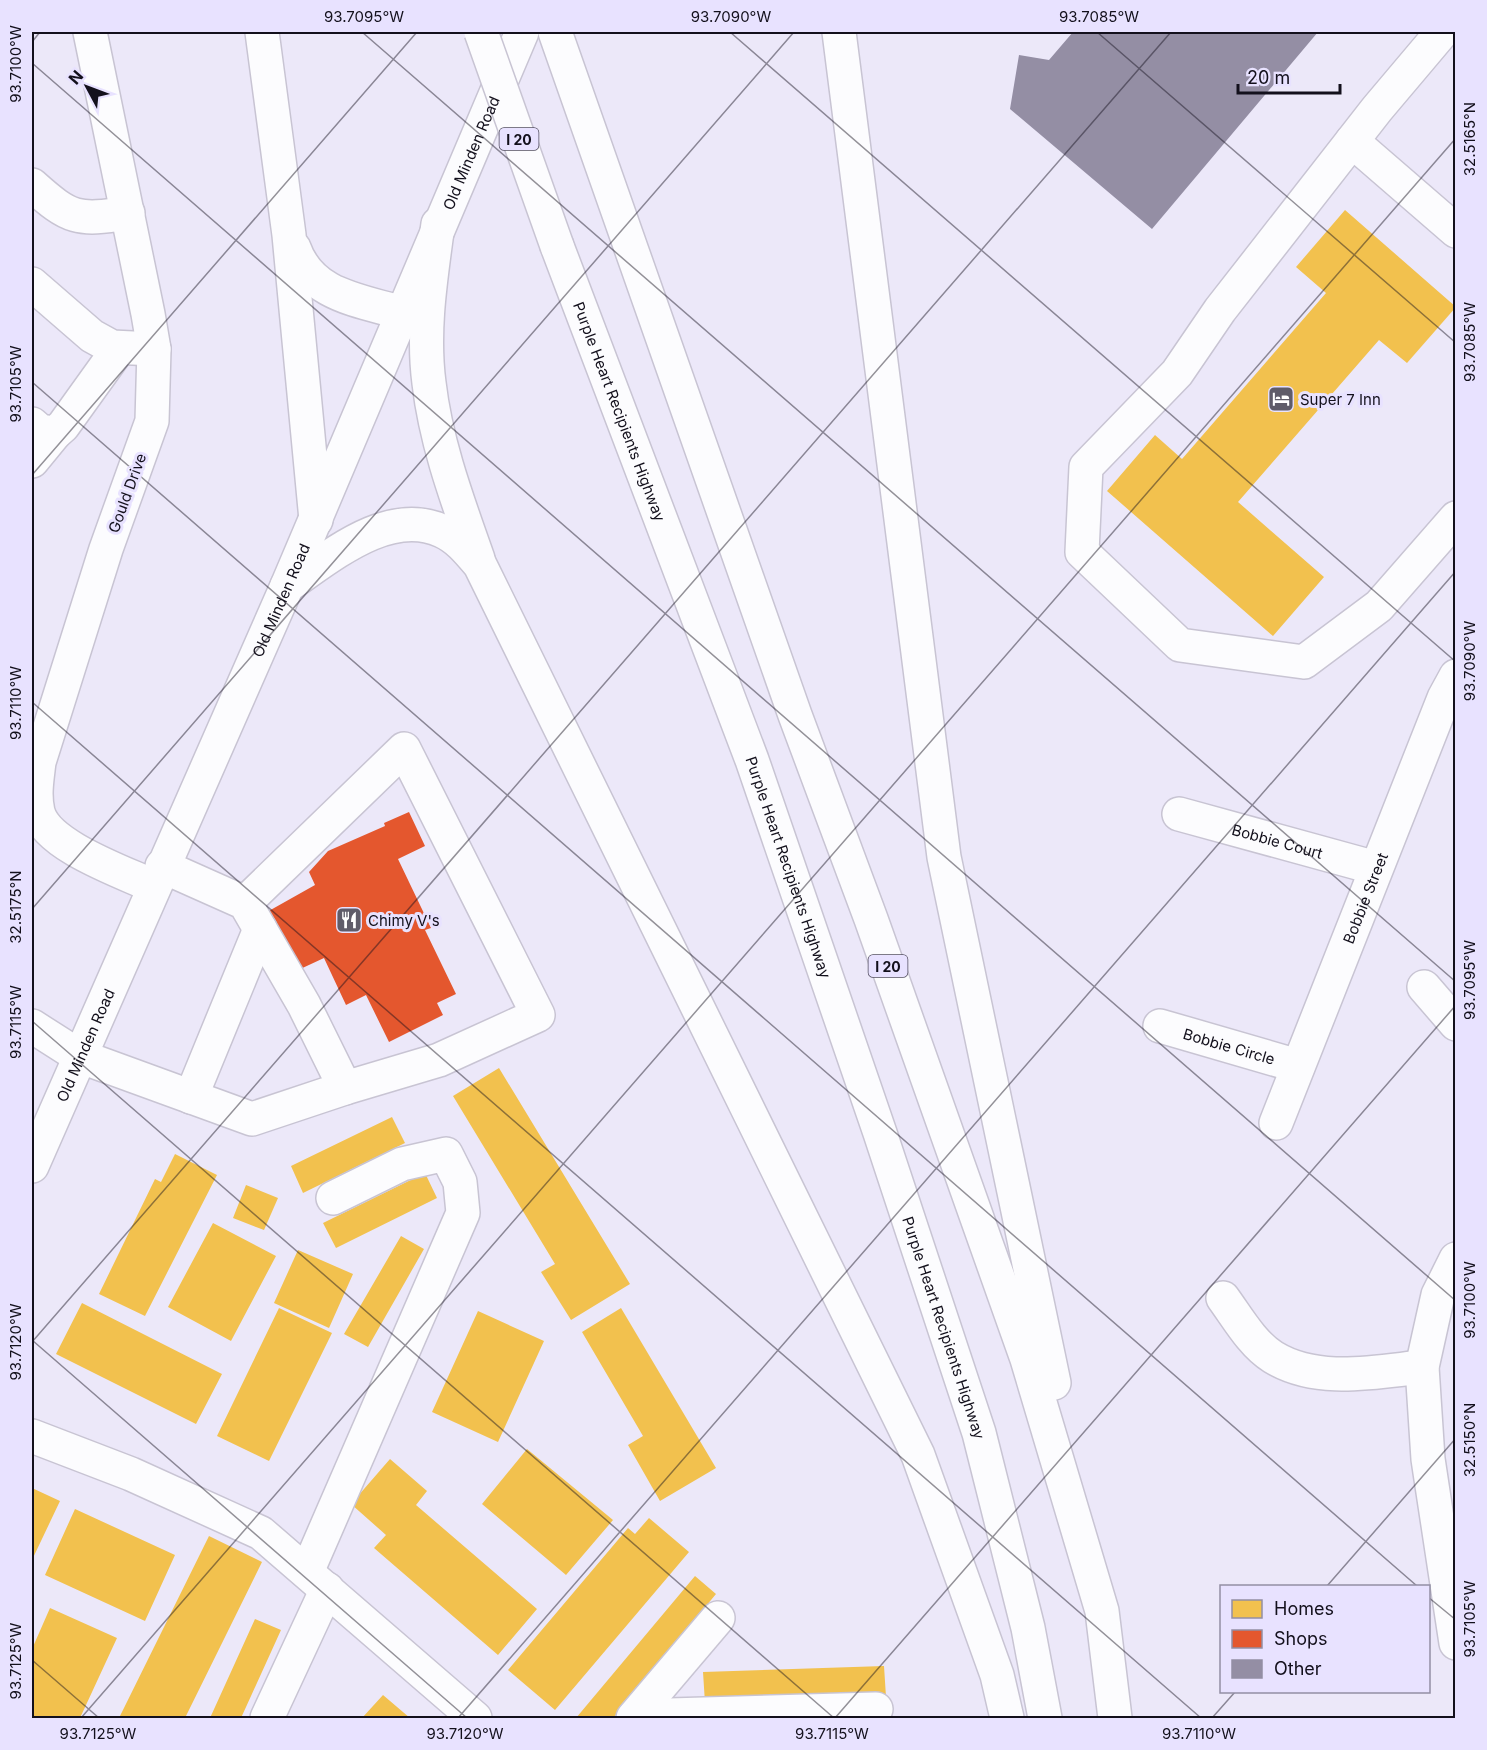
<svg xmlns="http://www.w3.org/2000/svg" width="1487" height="1750" font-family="Inter,sans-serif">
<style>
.homes{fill:#f2c14e}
.shops{fill:#e4572e}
.building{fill:#948ea4}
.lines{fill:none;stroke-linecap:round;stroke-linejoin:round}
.minor-casing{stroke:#c8c4d3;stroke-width:36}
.major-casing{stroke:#c8c4d3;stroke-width:36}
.highway-casing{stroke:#c8c4d3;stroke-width:36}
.minor{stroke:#fcfcfe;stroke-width:33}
.major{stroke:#fcfcfe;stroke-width:33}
.highway{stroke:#fcfcfe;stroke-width:33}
.highway-bridge-casing{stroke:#c8c4d3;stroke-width:36;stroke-linecap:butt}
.highway-bridge{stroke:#fcfcfe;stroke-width:33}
.ticks{fill:none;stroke:#13101c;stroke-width:1.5;stroke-opacity:0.45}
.labels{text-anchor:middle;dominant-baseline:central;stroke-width:6;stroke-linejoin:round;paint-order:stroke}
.shield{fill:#e8e2ff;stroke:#534f60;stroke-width:1.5}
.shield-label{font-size:14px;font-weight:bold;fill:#13101c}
.street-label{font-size:15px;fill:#13101c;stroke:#e8e2ff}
.poi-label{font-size:15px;fill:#13101c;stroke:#e8e2ff;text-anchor:start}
.neatline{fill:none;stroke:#13101c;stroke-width:2}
.ticks-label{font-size:15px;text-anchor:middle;fill:#13101c}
</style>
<rect width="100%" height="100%" fill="#ece8f9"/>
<path class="homes" d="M 1345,210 L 1456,307 L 1407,363 L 1379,340 L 1238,502 L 1324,577 L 1273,636 L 1107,491 L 1155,435 L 1182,459 L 1326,293 L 1296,267 Z
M 499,1068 L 630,1284 L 571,1320 L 541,1272 L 555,1264 L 453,1096 Z
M 392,1117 L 405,1143 L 303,1193 L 291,1166 Z
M 175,1154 L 217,1175 L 145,1316 L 99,1294 L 155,1179 L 161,1182 Z
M 425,1173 L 437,1198 L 336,1248 L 323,1223 Z
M 246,1185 L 278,1198 L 264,1230 L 233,1218 Z
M 213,1223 L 276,1256 L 231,1341 L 168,1307 Z
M 401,1236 L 424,1249 L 368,1347 L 344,1334 Z
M 298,1250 L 353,1274 L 329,1328 L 274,1303 Z
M 82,1303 L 222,1374 L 196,1424 L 56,1354 Z
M 279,1308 L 332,1333 L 269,1461 L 217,1436 Z
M 621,1308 L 716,1468 L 660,1501 L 628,1445 L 643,1436 L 582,1332 Z
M 478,1311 L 544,1341 L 498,1442 L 432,1412 Z
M 527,1449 L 613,1520 L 566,1575 L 482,1504 Z
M 390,1459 L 427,1491 L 416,1505 L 537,1609 L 498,1655 L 374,1548 L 386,1535 L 351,1504 Z
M 32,1488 L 60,1501 L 32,1560 Z
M 75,1509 L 175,1555 L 145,1621 L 45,1575 Z
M 649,1518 L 689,1552 L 555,1710 L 508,1670 L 628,1528 L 635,1534 Z
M 209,1536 L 262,1562 L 185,1718 L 119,1718 Z
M 695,1576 L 716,1594 L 613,1718 L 576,1718 Z
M 50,1608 L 117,1638 L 80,1718 L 32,1718 L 32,1649 Z
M 255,1619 L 281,1630 L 241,1718 L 210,1718 Z
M 884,1666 L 886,1697 L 705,1703 L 703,1672 Z
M 383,1695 L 410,1718 L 362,1718 Z"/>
<path class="shops" d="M 409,812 L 425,846 L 398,859 L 431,928 L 425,930 L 456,994 L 437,1003 L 443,1015 L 389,1042 L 366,995 L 346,1005 L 324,958 L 296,971 L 267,912 L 315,885 L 309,872 L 328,851 L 385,826 L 384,823 Z"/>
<path class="building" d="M 1073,32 L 1318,32 L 1152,229 L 1010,109 L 1019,55 L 1049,60 Z"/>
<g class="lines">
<defs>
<g id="minor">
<path d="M 90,32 L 148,314 L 154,349 L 152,421 L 106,549 L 39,762 C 37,779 34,795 38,812 C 47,846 123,872 153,886"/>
<path d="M 1442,32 L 1377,109 L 1220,310 L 1177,373 L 1086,467 L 1082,552 L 1180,645 L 1304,662 L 1379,606 L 1456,518"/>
<path d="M 1352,141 L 1456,231"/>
<path d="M 32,185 C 70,219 77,221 128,213"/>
<path d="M 32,284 L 92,336 L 112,347 L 154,349"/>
<path d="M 32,424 L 40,431 L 55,433 L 63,426 L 119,348"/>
<path d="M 32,461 L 55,433"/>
<path id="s1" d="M 1179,814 L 1376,868"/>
<path d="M 245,903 L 404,749 L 538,1015 L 439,1060 L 345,1088"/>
<path d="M 1424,987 L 1456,1024"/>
<path d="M 32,1026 L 79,1056 L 252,1119 L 345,1088 L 304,1005 L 245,903 L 162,866"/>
<path id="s2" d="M 1160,1026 L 1298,1066"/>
<path d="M 191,1097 L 260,929"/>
<path id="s3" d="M 1276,1123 L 1444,698 L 1456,676"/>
<path d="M 1456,1259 L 1438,1295 L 1422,1367 L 1428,1459 L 1456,1643"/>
<path d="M 1223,1298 C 1237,1317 1252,1344 1273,1357 C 1317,1384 1374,1372 1422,1367"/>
<path d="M 32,1436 L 131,1474 L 261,1533 L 475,1718"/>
<path d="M 307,1572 L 463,1213 L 460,1182 L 446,1154 L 402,1164 L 333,1198"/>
<path d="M 635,1716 L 876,1709"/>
<path d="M 267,1718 L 327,1589"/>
<path d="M 633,1718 L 718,1618"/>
</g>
<g id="major">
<path id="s4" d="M 32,1166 L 287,586 L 522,32"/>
</g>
<g id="highway">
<path d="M 262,32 L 289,235 L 316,520"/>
<path d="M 555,32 L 795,715 L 871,919 L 1027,1359 L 1102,1611 L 1115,1718"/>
<path d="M 839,32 L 944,857 L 1054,1383"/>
<path d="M 438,224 C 431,277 422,330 429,383 C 436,444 458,502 478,559"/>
<path id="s5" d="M 557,246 L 752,760 L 880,1133 L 979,1433 L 1028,1628 L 1045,1718"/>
<path d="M 294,248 C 311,296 359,300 402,313"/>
<path d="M 287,586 C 329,558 388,506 442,531 C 458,538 469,552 480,565 L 918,1455 L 997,1675 L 1007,1718"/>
</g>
</defs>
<use href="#minor" class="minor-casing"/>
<use href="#major" class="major-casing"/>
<use href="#highway" class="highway-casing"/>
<use href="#minor" class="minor"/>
<use href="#major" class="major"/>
<use href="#highway" class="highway"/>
<defs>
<path id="highway-bridge" d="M 481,32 L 557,246"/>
</defs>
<use href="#highway-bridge" class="highway-bridge-casing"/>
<use href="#highway-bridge" class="highway-bridge"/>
</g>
<path class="ticks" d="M 362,32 L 1456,982M 730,32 L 1456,662M 1097,32 L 1456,343M 32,42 L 40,32M 32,63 L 1456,1301M 32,382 L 1417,1586M 32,475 L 417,32M 32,702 L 1201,1718M 32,909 L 794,32M 32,1021 L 834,1718M 32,1340 L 467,1718M 32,1342 L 1171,32M 1327,1586 L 1456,1438M 1428,1597 L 1456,1620M 32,1660 L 99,1718M 81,1718 L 1456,138M 458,1718 L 1456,571M 835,1718 L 1456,1005M 1212,1718 L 1235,1692"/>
<defs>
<symbol id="hotel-square" viewBox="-11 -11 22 22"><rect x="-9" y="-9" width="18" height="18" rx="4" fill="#5f5c69" stroke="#e8e2ff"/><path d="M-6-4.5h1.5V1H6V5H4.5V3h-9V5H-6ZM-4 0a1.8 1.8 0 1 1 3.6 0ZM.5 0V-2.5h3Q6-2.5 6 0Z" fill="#fff"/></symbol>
<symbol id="restaurant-square" viewBox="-11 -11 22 22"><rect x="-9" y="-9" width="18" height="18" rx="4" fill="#5f5c69" stroke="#e8e2ff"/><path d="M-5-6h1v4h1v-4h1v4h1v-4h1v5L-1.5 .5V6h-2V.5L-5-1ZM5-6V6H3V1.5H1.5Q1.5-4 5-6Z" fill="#fff"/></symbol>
</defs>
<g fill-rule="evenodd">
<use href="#hotel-square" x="1266" y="384" width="30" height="30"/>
<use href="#restaurant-square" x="334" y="905" width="30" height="30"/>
</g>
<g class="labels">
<g class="shield">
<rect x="499.5" y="128" width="39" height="22" rx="4.5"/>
<rect x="868.5" y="955" width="39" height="22" rx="4.5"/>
</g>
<g class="shield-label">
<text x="519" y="139">I 20</text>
<text x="888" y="966">I 20</text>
</g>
<g class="street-label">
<text stroke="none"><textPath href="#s4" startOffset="1104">Old Minden Road</textPath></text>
<text stroke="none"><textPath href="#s5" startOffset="177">Purple Heart Recipients Highway</textPath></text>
<text transform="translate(127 493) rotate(-70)">Gould Drive</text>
<text stroke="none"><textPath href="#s4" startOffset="618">Old Minden Road</textPath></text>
<text stroke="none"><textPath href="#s1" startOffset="102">Bobbie Court</textPath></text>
<text stroke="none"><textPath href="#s5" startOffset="663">Purple Heart Recipients Highway</textPath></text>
<text stroke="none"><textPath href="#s3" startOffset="242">Bobbie Street</textPath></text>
<text stroke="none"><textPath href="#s4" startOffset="132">Old Minden Road</textPath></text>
<text stroke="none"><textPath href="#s2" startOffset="72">Bobbie Circle</textPath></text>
<text stroke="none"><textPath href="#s5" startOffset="1149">Purple Heart Recipients Highway</textPath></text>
</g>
<g class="poi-label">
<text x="1300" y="399">Super 7 Inn</text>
<text x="368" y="920">Chimy V's</text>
</g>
</g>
<rect width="1487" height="1750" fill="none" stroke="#e8e2ff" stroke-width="66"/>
<rect x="1220" y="1585" width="210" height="108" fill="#e8e2ff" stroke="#938ea4" stroke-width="1.5"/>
<rect x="1232" y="1600" width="30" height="18" fill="#f2c14e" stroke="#938ea4" stroke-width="1.5"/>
<text x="1274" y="1615" font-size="18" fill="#13101c">Homes</text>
<rect x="1232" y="1630" width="30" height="18" fill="#e4572e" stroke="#938ea4" stroke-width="1.5"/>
<text x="1274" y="1645" font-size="18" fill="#13101c">Shops</text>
<rect x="1232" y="1660" width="30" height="18" fill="#948ea4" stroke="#938ea4" stroke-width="1.5"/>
<text x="1274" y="1675" font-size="18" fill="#13101c">Other</text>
<g transform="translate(87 87) rotate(311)" stroke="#e8e2ff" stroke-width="4.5" paint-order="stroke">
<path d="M0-4.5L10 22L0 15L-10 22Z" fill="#13101c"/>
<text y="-9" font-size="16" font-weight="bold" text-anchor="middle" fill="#13101c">N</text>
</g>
<path d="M1238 84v9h102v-9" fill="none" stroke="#13101c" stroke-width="3"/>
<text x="1247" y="84" font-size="18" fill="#13101c" stroke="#e8e2ff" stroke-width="4.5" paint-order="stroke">20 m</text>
<rect x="33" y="33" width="1421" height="1684" class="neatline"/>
<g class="ticks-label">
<text x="364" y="22">93.7095°W</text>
<text x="731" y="22">93.7090°W</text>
<text x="1099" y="22">93.7085°W</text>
<text transform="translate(16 64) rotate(-90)" y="5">93.7100°W</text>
<text transform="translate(1470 139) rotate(-90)" y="5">32.5165°N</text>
<text transform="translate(1470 342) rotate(-90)" y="5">93.7085°W</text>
<text transform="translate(16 384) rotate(-90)" y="5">93.7105°W</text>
<text transform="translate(1470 661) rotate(-90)" y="5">93.7090°W</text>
<text transform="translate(16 703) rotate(-90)" y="5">93.7110°W</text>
<text transform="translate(16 907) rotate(-90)" y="5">32.5175°N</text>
<text transform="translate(1470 980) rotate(-90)" y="5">93.7095°W</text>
<text transform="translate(16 1022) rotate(-90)" y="5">93.7115°W</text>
<text transform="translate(1470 1300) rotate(-90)" y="5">93.7100°W</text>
<text transform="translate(16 1342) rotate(-90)" y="5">93.7120°W</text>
<text transform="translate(1470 1440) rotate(-90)" y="5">32.5150°N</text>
<text transform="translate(1470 1619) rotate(-90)" y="5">93.7105°W</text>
<text transform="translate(16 1661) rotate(-90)" y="5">93.7125°W</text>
<text x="98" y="1739">93.7125°W</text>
<text x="465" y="1739">93.7120°W</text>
<text x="832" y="1739">93.7115°W</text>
<text x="1199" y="1739">93.7110°W</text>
</g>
</svg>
